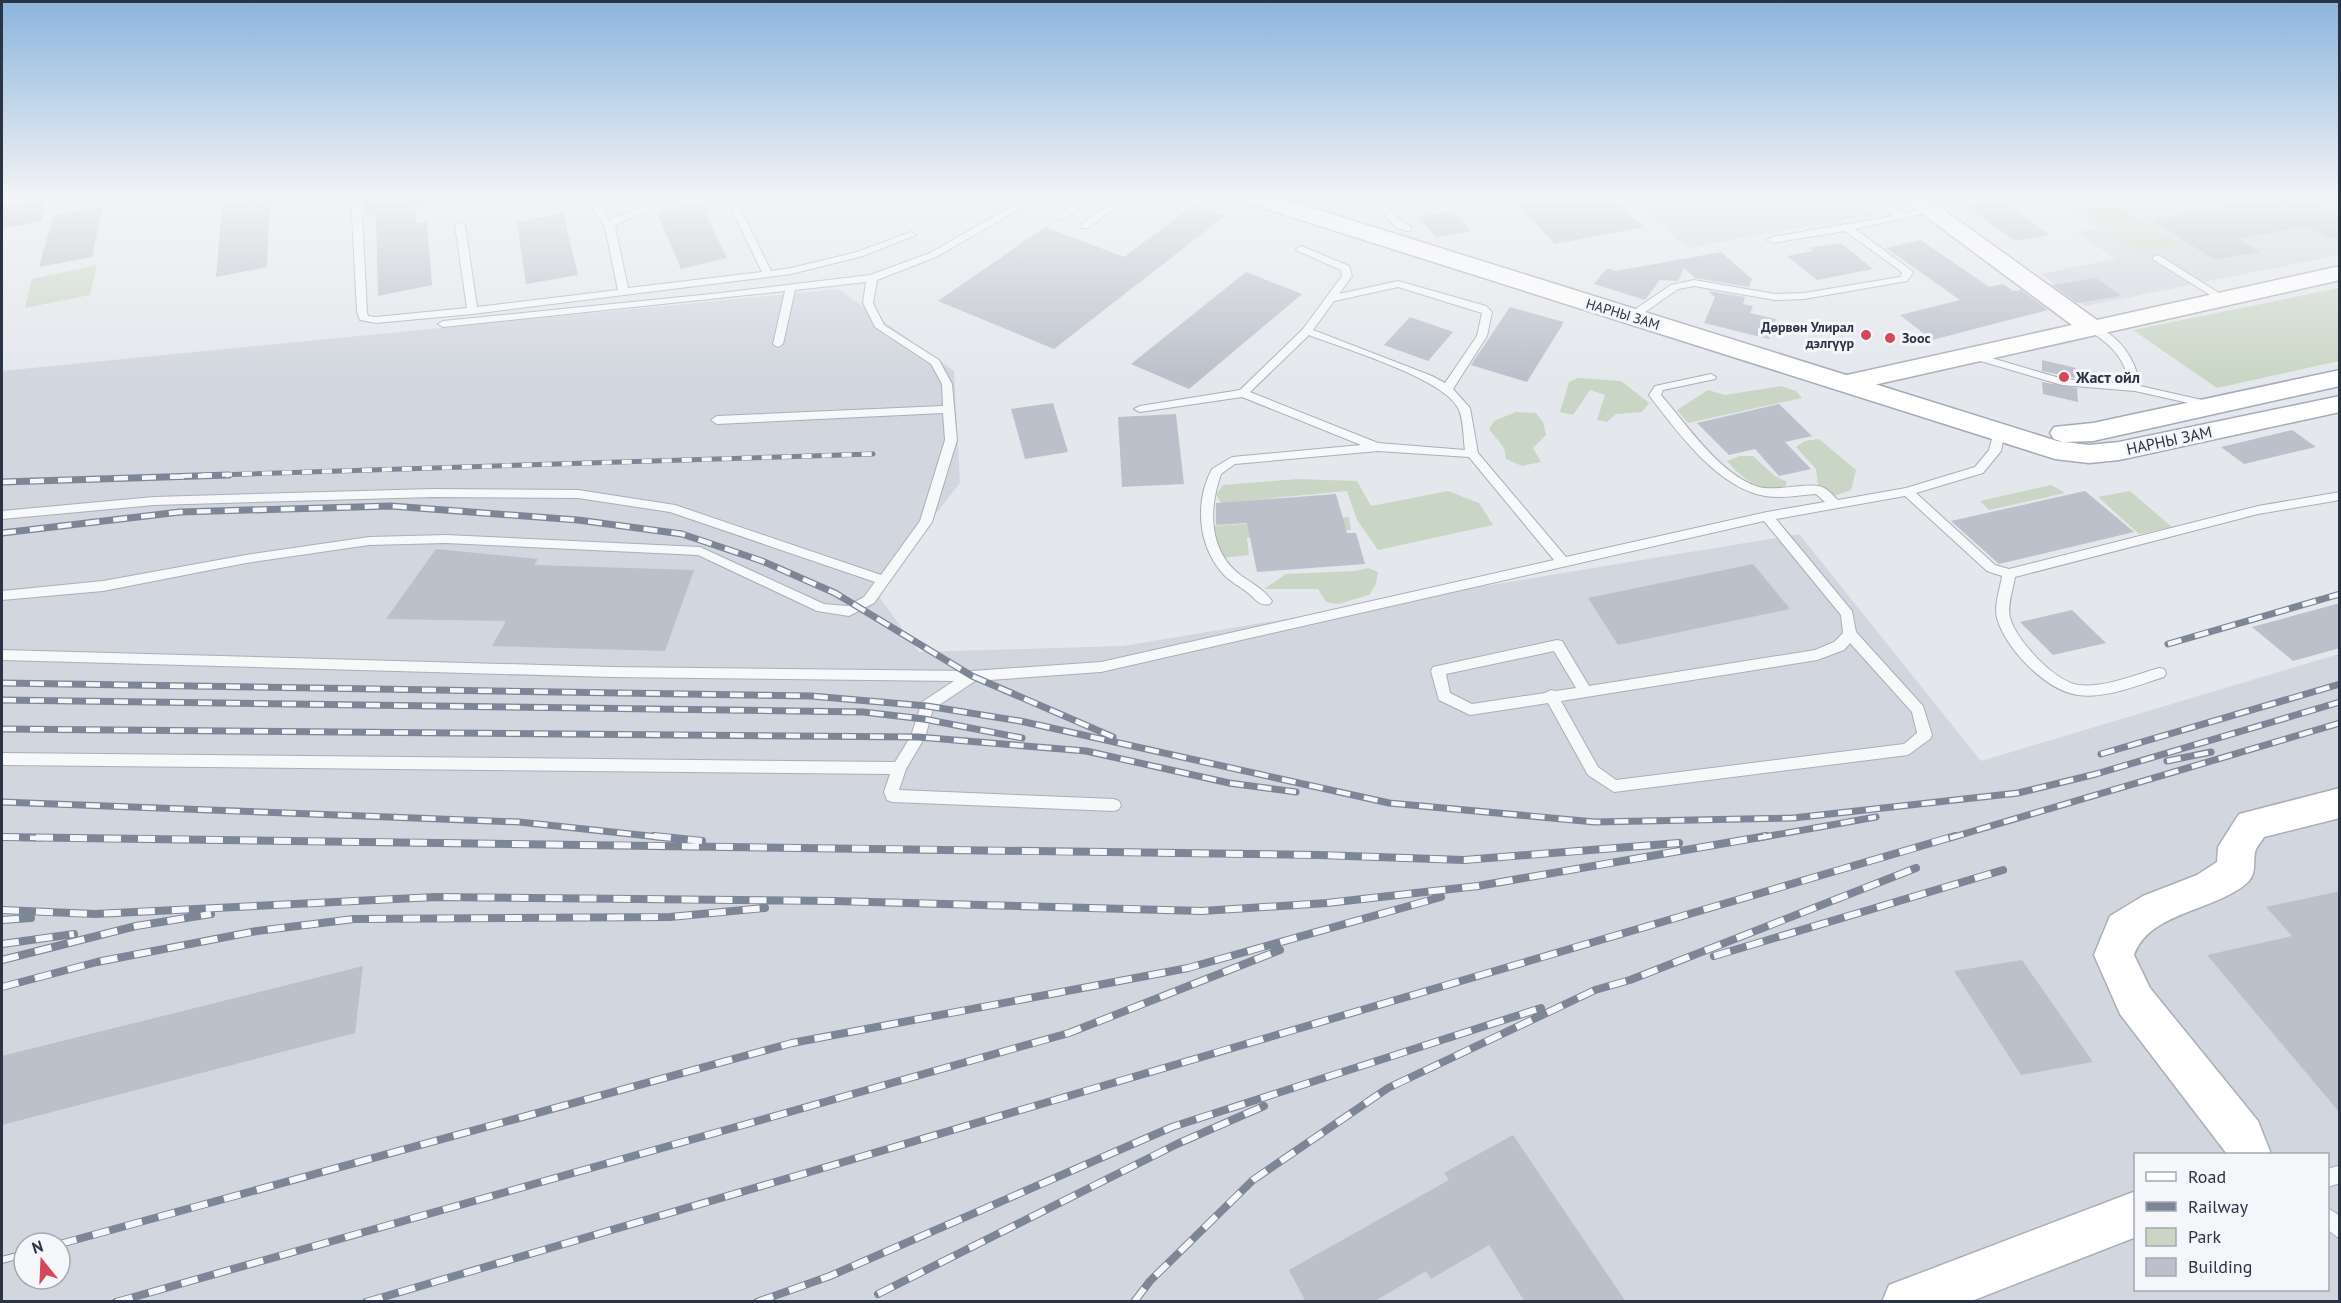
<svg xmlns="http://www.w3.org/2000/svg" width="2341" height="1303" font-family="'PT Sans',sans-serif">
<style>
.built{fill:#d2d6de;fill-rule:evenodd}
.green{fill:#c9d6c5}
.building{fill:#bbc0ca}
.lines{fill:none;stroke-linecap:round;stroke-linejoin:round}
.lane-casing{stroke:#a9aeb7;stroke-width:2}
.street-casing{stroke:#a9aeb7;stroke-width:3}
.secondary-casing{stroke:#a9aeb7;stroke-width:3}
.primary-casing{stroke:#a3abb8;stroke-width:3}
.lane{fill:#f7f8fa;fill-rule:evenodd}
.street{fill:#f7f8fa;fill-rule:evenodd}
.secondary{fill:#fff;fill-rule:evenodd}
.primary{fill:#fff;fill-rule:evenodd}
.rail-far2-casing{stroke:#7d8696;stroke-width:5}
.rail-far1-casing{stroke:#7d8696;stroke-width:7}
.rail-casing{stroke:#7d8696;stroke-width:8}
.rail-far2{stroke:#f4f6f9;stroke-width:4;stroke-dasharray:10;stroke-linecap:butt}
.rail-far1{stroke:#f4f6f9;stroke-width:4.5;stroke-dasharray:14;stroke-linecap:butt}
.rail{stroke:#f4f6f9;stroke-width:6;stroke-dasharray:17;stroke-linecap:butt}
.poi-dot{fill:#d1495b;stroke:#f4f6f9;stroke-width:2}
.labels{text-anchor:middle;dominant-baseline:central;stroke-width:6;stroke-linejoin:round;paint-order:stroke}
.far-street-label{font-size:14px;fill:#2b3445;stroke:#f4f6f9}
.far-poi-label{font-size:14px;font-weight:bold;fill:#2b3445;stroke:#f4f6f9;text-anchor:end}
.poi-label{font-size:16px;font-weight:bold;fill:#2b3445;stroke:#f4f6f9;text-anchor:start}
.street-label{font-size:16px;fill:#2b3445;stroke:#f4f6f9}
</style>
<rect width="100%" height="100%" fill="#e4e7ec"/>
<path class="built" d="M 1630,195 L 1844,195 L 1871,215 L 1687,248 Z
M 2127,195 L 2312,195 L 2339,211 L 2339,255 L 2085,306 L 2041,274 L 2116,259 L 2076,232 L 2097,228 L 2067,208 Z
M 838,289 L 954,371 L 960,483 L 875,591 L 919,652 L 1123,646 L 1799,534 L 1981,761 L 2339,654 L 2339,1301 L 2,1302 L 2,371 ZM 2136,1154 L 2328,1154 L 2328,1290 L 2136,1290 ZM 24,1243 L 60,1243 L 60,1279 L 24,1279 Z"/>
<path class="green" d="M 2110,201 L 2181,245 L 2143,253 L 2073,208 Z
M 97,265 L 90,295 L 25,308 L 32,279 Z
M 2339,288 L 2339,361 L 2217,388 L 2133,330 Z
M 1578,378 L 1621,381 L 1649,403 L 1642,412 L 1616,414 L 1607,422 L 1597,420 L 1605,395 L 1590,390 L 1573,415 L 1560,412 L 1569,382 Z
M 1781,386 L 1796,391 L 1802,398 L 1688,423 L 1677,410 L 1708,390 L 1725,395 Z
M 1516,412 L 1536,413 L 1543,422 L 1546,435 L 1533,448 L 1541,462 L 1522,466 L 1506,459 L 1504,448 L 1489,429 L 1494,421 Z
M 1819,439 L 1856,470 L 1851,490 L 1834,496 L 1818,486 L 1816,469 L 1796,447 L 1805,441 Z
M 1740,456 L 1753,456 L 1775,476 L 1787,482 L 1785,487 C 1763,495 1740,477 1727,461 Z
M 1298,479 L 1357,481 L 1371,506 L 1448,491 L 1479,503 L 1493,525 L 1378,550 L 1357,520 L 1347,491 L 1221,503 L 1216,494 L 1223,485 Z
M 2051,485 L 2065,493 L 1989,510 L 1980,501 Z
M 2130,491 L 2172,527 L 2139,534 L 2098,497 Z
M 1349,517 L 1351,530 L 1247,538 L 1249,555 L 1222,558 L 1213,526 Z
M 1368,568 L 1378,572 L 1376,584 L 1369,595 L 1338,604 L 1326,602 L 1318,589 L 1264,589 L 1286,574 L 1355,571 Z"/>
<path class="building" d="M 223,195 L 270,195 L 267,267 L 216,277 Z
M 363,195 L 426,195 L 427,205 L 415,207 L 417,223 L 427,222 L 432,285 L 378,296 L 376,215 L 365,217 Z
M 1568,195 L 1609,195 L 1644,227 L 1555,244 L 1516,204 Z
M 2286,195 L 2300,195 L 2340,218 L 2340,236 L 2327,239 L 2306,226 L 2239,239 L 2260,252 L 2215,260 L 2151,220 Z
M 2001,200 L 2050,235 L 2015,241 L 1967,206 Z
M 45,201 L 42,221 L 2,229 L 2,209 Z
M 701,204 L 727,258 L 681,269 L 657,213 Z
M 1194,205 L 1225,216 L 1054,349 L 938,301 L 1045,227 L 1124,257 Z
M 103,206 L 92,257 L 39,267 L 53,216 Z
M 1452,211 L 1471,231 L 1436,237 L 1418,217 Z
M 563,213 L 578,275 L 526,284 L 517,222 Z
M 1921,240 L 1989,287 L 2003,284 L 2013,291 L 2021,290 L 2048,310 L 1932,340 L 1900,315 L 1960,300 L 1886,248 Z
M 1841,243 L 1873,269 L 1817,280 L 1787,256 L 1814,251 L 1809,248 Z
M 1721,252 L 1752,279 L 1749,287 L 1695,278 L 1684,268 L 1678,281 L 1660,280 L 1645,300 L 1594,284 L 1607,268 L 1616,271 Z
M 1246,272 L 1302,294 L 1189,389 L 1131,364 Z
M 2096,278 L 2121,296 L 2077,303 L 2052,285 Z
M 1708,291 L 1745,297 L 1743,304 L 1753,306 L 1750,313 L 1776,319 L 1769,339 L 1704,323 L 1715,297 Z
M 1510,307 L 1564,322 L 1527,382 L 1471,365 Z
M 1410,317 L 1453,332 L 1428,361 L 1384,345 Z
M 2042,360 L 2076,368 L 2077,378 L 2042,371 Z
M 2042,382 L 2077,388 L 2078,402 L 2043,394 Z
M 1053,403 L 1068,452 L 1025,459 L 1011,409 Z
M 1779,404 L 1812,436 L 1785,442 L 1811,469 L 1779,476 L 1755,449 L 1729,455 L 1697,423 Z
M 1176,414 L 1184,484 L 1122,487 L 1118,417 Z
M 2292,430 L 2316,447 L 2244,464 L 2221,447 Z
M 2085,491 L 2134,532 L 1999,564 L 1951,521 Z
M 1336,494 L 1347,533 L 1356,533 L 1365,564 L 1257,572 L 1247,523 L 1216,525 L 1216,503 Z
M 436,549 L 538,559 L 534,565 L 694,570 L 665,651 L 492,646 L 506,621 L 386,619 Z
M 1753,564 L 1790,609 L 1618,645 L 1588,598 Z
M 2340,603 L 2340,648 L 2293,661 L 2252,627 Z
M 2072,610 L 2106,643 L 2053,655 L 2020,622 Z
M 2340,891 L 2340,1113 L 2207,955 L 2292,936 L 2266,907 Z
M 2022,960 L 2093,1062 L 2021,1075 L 1954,971 Z
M 363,966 L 355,1033 L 2,1125 L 2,1056 Z
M 1513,1135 L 1626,1302 L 1525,1302 L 1489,1245 L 1431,1279 L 1426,1271 L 1373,1302 L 1306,1302 L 1289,1270 L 1449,1180 L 1444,1173 Z"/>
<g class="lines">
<defs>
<path id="lane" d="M 351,195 L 361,195 L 367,312 L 368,316 L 376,317 L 467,308 L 455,225 L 460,222 L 465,225 L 477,307 L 618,290 L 605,227 L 584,195 L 593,195 L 610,221 C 620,210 707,193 723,195 C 727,196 732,199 736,200 L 771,271 L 791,268 L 857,252 L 911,232 L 916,235 L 863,256 L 791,274 L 472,314 L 376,323 L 360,320 L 357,312 ZM 718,200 L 729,204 L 762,272 L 628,288 L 615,227 C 628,212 696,202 718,200 Z
M 455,195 L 465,195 L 465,199 L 457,201 Z
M 1032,195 L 1044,195 L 936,257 L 877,280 L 873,303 L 884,325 L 939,360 L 952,384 L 957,440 L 932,522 L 874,603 L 849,616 L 817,611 L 698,555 L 446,543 L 369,545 L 246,563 L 103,591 L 2,600 L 2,591 L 103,581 L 246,555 L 369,537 L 446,535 L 700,547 L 824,604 L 847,606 L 864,597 L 875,582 L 670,512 L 578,498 L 432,497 L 154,505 L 2,519 L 2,511 L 154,497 L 432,489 L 578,490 L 675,505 L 881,575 L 920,521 L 945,440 L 943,413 L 717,424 L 711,420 L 717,416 L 943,406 L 942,384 L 931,364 L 875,327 L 863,303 L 866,282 L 795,290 L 783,344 L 778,347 L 773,344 L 785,291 L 443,327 L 438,324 L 443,321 L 721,293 L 870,275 L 930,253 Z
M 1085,195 L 1096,195 L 1065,219 L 1059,219 L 1059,215 Z
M 1122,195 L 1133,195 L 1088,228 L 1082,228 L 1082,224 Z
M 1371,195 L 1380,195 L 1396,217 L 1411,227 L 1411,231 C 1393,233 1380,208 1371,195 Z
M 1869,195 L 1879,195 L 1902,214 L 1930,208 L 1935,211 L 1855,229 L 1912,271 L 1913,273 L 1907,281 L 1804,299 L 1775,300 L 1694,286 L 1678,289 L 1645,312 L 1641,320 L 1633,320 L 1632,318 L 1637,308 L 1671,285 L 1694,280 L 1775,294 L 1804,293 L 1900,277 L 1902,273 L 1898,269 L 1845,231 L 1772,243 L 1767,240 L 1772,237 L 1893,216 Z
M 2324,195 L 2340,197 L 2340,204 L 2325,197 Z
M 1301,246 L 1349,266 L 1352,276 L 1339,294 L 1398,281 L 1486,306 L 1492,312 L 1487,336 L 1453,389 L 1470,408 L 1478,453 L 1566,557 L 1767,512 L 1825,502 L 1816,494 C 1800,495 1782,499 1765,496 C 1718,488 1677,432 1649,395 L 1655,386 L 1711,374 L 1716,377 L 1715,379 L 1663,390 L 1661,395 C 1686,424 1721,476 1759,487 C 1776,492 1813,481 1824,488 C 1829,490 1833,496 1838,500 L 1906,488 L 1975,467 L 1989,450 L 1995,428 L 2003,428 L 2005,431 L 2001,451 L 1983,473 L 1916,493 L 1995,565 L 2009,569 L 2258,506 L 2340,492 L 2340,500 L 2258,514 L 2015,577 C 2013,590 2007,605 2010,618 C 2017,641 2054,681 2078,685 C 2105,688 2134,675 2159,668 L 2164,669 L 2166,673 L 2164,677 C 2138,685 2106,699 2078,695 C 2046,691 2005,648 1997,618 C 1994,605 2000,589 2002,576 L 1987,571 L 1905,496 L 1776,519 L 1852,611 L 1856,632 L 1923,706 L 1932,735 L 1930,739 L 1908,755 L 1614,792 L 1588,775 L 1548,703 L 1470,715 L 1439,700 L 1431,671 L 1433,667 L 1557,640 L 1562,641 L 1589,686 L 1815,650 L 1834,642 L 1843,633 L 1841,615 L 1764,521 L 1101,672 L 975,681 L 933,709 L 925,737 L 906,769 L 899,790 L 1114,799 L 1119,801 L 1121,805 L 1119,809 L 1114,811 L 892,802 L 887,800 L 884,792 L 890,774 L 2,765 L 2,753 L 895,762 L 911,736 L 922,702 L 954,681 L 611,677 L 2,660 L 2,650 L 611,667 L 972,671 L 1101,662 L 1554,560 L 1469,457 L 1378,451 L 1235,464 L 1221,474 C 1209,508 1208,549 1239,574 C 1251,583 1264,589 1272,601 L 1270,604 C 1259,607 1254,597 1247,592 C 1239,586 1231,582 1224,575 C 1198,547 1194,503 1212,469 L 1232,457 L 1361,445 L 1242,397 L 1140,412 L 1134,409 L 1140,406 L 1240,390 L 1303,329 L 1342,276 L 1341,270 L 1298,251 L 1296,249 ZM 1398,287 L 1482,313 L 1477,336 L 1445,383 L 1432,376 L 1313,330 L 1334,301 ZM 1309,335 C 1342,348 1443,378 1458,408 C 1464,419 1463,438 1465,450 L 1378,443 L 1250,392 ZM 1850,643 L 1912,712 L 1917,733 L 1904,744 L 1616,780 L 1598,767 L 1561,701 L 1817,660 L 1844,650 ZM 1554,651 L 1576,688 L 1556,691 L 1551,690 L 1545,693 L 1472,704 L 1450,693 L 1446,674 Z
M 2157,255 L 2160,256 L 2227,298 L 2222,301 L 2218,300 L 2154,260 L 2152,258 Z
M 2092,325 C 2119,334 2136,359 2140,386 L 2211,402 L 2217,405 L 2211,408 L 2135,391 L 2062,385 L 1967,357 L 1966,355 L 1971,352 L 2063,379 L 2129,384 C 2125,357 2110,344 2088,330 L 2088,326 Z
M 2340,1165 L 2340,1183 L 2328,1187 L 2328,1169 Z
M 2328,1208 L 2340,1216 L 2340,1239 L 2328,1230 Z"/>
<path id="street" d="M 47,195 L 44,199 L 2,207 L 2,197 Z"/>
<path id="secondary" d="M 1897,195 L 1923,195 L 2097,320 L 2340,266 L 2340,280 L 1847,391 L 1838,389 L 1834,383 L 1838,377 L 2072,325 Z
M 2340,788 L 2340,818 L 2264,837 C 2262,841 2258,845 2256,849 C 2252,860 2258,873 2247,883 C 2215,911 2149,912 2134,955 L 2150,988 L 2258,1121 L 2271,1154 L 2227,1154 L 2120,1014 L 2094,955 L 2110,916 L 2143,896 L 2197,875 L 2217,862 L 2218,847 L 2239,814 Z
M 2136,1191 L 2136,1237 L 1969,1302 L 1882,1302 L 1889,1285 Z"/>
<path id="primary" d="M 1235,195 L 1271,195 L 2057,441 L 2089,445 L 2119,442 L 2340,396 L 2340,412 L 2119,460 L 2089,463 L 2055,459 L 1238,200 Z
M 2340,370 L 2340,386 L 2093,441 L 2064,442 L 2054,439 L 2050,433 L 2054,427 L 2093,423 Z"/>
</defs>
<use href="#lane" class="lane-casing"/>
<use href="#street" class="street-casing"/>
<use href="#secondary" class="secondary-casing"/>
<use href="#primary" class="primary-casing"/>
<use href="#lane" class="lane"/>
<use href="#street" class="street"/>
<use href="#secondary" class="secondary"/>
<use href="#primary" class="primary"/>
<defs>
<path id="rail-far2" d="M 182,476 L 873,454"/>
<path id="rail-far1" d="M 2,482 L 229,475
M 2,533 L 180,512 L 391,506 L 578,520 L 682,534 L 762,561 L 835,593 L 972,676 L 1113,737
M 2168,644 L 2340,594
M 2,683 L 811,696 L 927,706 L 1020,721 L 1389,803 L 1595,822 L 1793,818 L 2018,793 L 2096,774 L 2340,702
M 2,700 L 863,712 L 924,719 L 1022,738
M 2,729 L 918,737 L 1086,751 L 1229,783 L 1296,792
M 2101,754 L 2340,684
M 2167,761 L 2211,752
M 2,802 L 519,822 L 668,838
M 2,837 L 40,838
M 1758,838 L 1876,817
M 1950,838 L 2340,723"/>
<path id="rail" d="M 654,836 L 702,841
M 2,837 L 1319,855 L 1464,860 L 1679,843
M 2,910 L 95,914 L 436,897 L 835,901 L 1202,911 L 1327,903 L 1478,886 L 1766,836
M 2,920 L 31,918
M 2,944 L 74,934
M 1714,956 L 2003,870
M 2,960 L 136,926 L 211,914
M 2,987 L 97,962 L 257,931 L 354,919 L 670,917 L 765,908
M 60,1244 L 792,1043 L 1188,968 L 1441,897
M 2,1260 L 24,1254
M 878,1294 L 1177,1144 L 1264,1106
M 116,1302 L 1069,1033 L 1280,950
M 366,1302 L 1955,836
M 757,1302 L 830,1276 L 1172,1127 L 1541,1008
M 1134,1302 L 1150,1281 L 1253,1180 L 1388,1088 L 1595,990 L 1630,980 L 1916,868"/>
</defs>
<use href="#rail-far2" class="rail-far2-casing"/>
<use href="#rail-far1" class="rail-far1-casing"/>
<use href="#rail" class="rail-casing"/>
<use href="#rail-far2" class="rail-far2"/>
<use href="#rail-far1" class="rail-far1"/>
<use href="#rail" class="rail"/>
</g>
<linearGradient id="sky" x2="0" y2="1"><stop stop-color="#8bb4dd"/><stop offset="0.52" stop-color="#f3f4f6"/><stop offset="1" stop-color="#f3f4f6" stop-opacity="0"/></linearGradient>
<rect width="2341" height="378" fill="url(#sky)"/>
<g class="poi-dot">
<circle cx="1866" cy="335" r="6"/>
<circle cx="1890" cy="338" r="6"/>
<circle cx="2064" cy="377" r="6"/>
</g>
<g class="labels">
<g class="far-street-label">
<text transform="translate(1623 314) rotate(17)">НАРНЫ ЗАМ</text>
</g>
<g class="far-poi-label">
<text x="1854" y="327">Дөрвөн Улирал<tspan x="1854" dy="16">дэлгүүр</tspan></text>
<text x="1902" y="338" text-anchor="start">Зоос</text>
</g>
<g class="poi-label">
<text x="2076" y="377">Жаст ойл</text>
</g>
<g class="street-label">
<text transform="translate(2169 440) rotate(-12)">НАРНЫ ЗАМ</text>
</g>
</g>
<rect width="2341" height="1303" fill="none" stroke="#2b3445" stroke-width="6"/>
<rect x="2134" y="1153" width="195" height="138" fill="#f4f6f9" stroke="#a4a8b1" stroke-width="1.5"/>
<rect x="2146" y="1172" width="30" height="9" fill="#ffffff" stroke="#a4a8b1" stroke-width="1.5"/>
<text x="2188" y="1183" font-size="18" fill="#2b3445">Road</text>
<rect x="2146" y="1202" width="30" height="9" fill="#7d8696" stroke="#a4a8b1" stroke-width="1.5"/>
<text x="2188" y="1213" font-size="18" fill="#2b3445">Railway</text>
<rect x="2146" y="1228" width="30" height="18" fill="#c9d6c5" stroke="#a4a8b1" stroke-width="1.5"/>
<text x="2188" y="1243" font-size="18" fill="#2b3445">Park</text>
<rect x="2146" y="1258" width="30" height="18" fill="#bbc0ca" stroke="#a4a8b1" stroke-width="1.5"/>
<text x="2188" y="1273" font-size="18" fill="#2b3445">Building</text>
<g transform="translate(42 1261) rotate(342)"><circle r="28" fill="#f4f6f9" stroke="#a4a8b1" stroke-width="1.5"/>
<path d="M0-4.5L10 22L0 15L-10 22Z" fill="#d1495b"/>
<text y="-9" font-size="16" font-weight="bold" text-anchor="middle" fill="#2b3445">N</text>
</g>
</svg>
